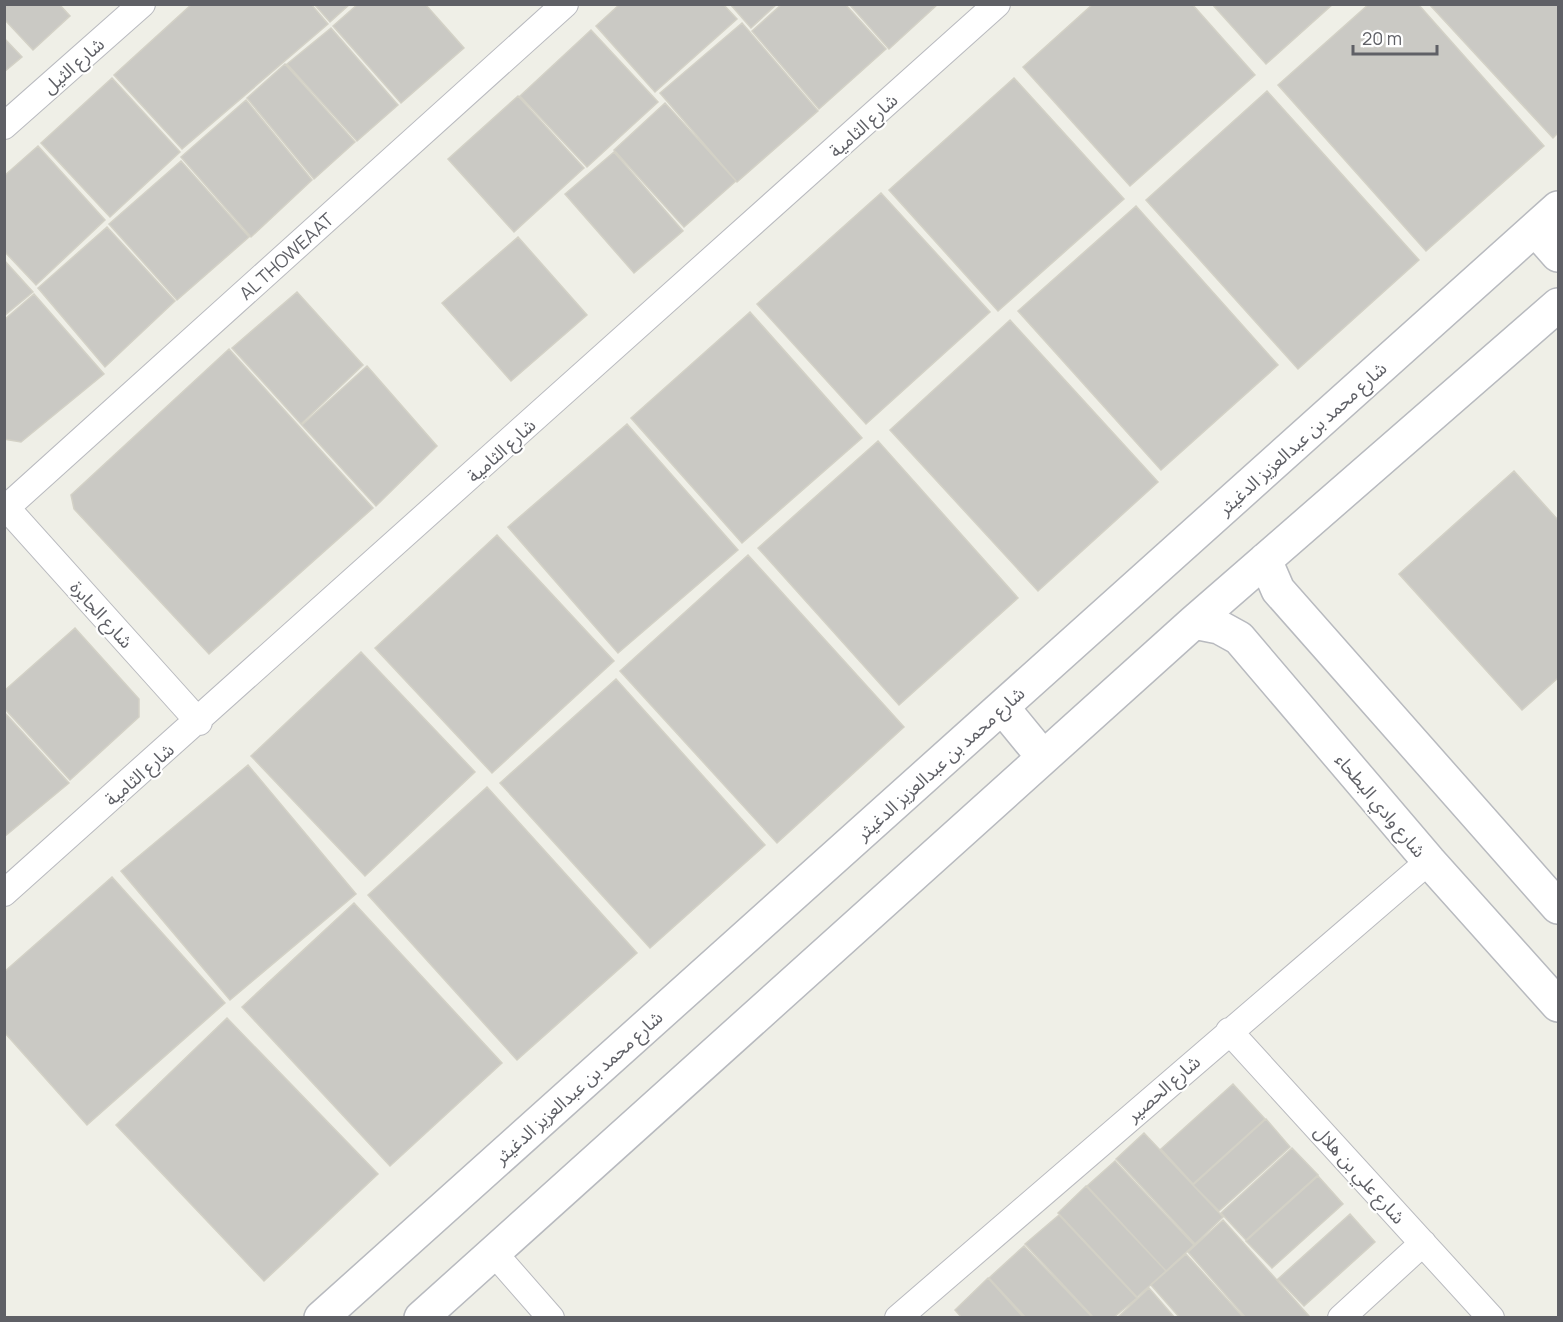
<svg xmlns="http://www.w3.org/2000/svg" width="1563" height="1322" font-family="Manrope,'Noto Sans Arabic',sans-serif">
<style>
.building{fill:#cac9c4;stroke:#d3d1c6;stroke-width:1.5}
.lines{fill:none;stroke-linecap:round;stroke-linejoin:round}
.street-casing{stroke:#b9babf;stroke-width:28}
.secondary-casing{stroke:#b8babf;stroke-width:36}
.street{stroke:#fff;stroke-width:26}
.secondary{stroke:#fff;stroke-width:33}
.labels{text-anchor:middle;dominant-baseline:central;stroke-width:4.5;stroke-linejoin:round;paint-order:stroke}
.street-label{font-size:18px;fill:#5f6066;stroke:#fff}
</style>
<rect width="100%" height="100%" fill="#efefe7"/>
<path class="building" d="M 4,4 L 59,4 L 70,16 L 33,50 L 4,19 Z
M 192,4 L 311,4 L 328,24 L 182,149 L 114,75 Z
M 314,4 L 350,4 L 330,22 Z
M 358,4 L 425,4 L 464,48 L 401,103 L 333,26 Z
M 620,4 L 723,4 L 737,19 L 655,92 L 596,26 Z
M 730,4 L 777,4 L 751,28 Z
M 782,4 L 845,4 L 886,49 L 819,109 L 752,31 Z
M 849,4 L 938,4 L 889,49 Z
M 1093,4 L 1192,4 L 1255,75 L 1130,186 L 1023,67 Z
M 1212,4 L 1333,4 L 1266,64 Z
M 1369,4 L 1418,4 L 1544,146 L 1426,251 L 1278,85 Z
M 1429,4 L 1558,4 L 1558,133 L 1553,138 Z
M 742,23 L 818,111 L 737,182 L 660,93 Z
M 331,28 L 398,105 L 357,141 L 287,64 Z
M 591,30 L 658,102 L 587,167 L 520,96 Z
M 4,38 L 22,57 L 4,72 Z
M 285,64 L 355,142 L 314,179 L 247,98 Z
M 112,78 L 180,152 L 110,217 L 41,143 Z
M 1014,78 L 1124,199 L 998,311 L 889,190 Z
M 1267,91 L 1419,260 L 1298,369 L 1146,200 Z
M 518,96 L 584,168 L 514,232 L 448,159 Z
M 246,100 L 312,180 L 251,237 L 181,157 Z
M 665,103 L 736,181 L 684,227 L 614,150 Z
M 38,146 L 105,220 L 36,285 L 4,251 L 4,176 Z
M 614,152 L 683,231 L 634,273 L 565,194 Z
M 181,161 L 249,237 L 177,300 L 109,224 Z
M 881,193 L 990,312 L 866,424 L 757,304 Z
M 1136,206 L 1278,365 L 1161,470 L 1018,311 Z
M 107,227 L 175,301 L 105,367 L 38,288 Z
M 518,237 L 587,315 L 511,381 L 442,303 Z
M 4,260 L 33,292 L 4,316 Z
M 297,292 L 363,365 L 301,424 L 232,348 Z
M 34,294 L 104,374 L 21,442 L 4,439 L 4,320 Z
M 750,312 L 862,438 L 742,543 L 631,418 Z
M 1010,320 L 1158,482 L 1038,591 L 890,430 Z
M 229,349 L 373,508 L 209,654 L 74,509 L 71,495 Z
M 367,366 L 437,446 L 376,506 L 302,425 Z
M 627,424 L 738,550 L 618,653 L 508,527 Z
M 878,441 L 1018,598 L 899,705 L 758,548 Z
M 1514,471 L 1558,520 L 1558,678 L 1522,710 L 1399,574 Z
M 497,535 L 614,661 L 492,773 L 375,648 Z
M 748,555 L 904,727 L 777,843 L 620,671 Z
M 75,628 L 139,699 L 139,717 L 70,780 L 4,708 L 4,691 Z
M 361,652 L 475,772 L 365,876 L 251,756 Z
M 616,679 L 765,845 L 650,948 L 500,783 Z
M 4,712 L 69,783 L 4,837 Z
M 248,765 L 356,894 L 230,1000 L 121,871 Z
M 487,787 L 637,953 L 517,1060 L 368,895 Z
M 112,877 L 225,1003 L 87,1125 L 4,1032 L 4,972 Z
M 354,903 L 502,1063 L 390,1166 L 242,1007 Z
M 227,1018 L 378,1174 L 264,1281 L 116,1125 Z
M 1233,1084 L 1265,1119 L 1193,1184 L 1161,1149 Z
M 1266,1119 L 1290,1147 L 1219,1211 L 1193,1185 Z
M 1144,1133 L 1223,1217 L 1195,1244 L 1116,1159 Z
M 1292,1148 L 1318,1175 L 1246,1240 L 1221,1213 Z
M 1115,1161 L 1194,1245 L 1166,1271 L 1087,1186 Z
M 1318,1176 L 1343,1204 L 1272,1268 L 1246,1241 Z
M 1086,1186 L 1166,1271 L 1137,1297 L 1058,1213 Z
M 1350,1214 L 1375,1242 L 1304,1306 L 1278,1279 Z
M 1059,1215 L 1137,1298 L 1113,1318 L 1094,1318 L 1025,1244 Z
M 1223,1220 L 1309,1316 L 1307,1318 L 1246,1318 L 1188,1252 Z
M 1024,1246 L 1093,1318 L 1026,1318 L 989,1278 Z
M 1186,1254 L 1244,1318 L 1180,1318 L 1151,1285 Z
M 988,1278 L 1024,1318 L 962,1318 L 955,1310 Z
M 1149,1288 L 1175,1318 L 1117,1318 Z"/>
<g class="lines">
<defs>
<path id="street" d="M 4,126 L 142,4
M 4,505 L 199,722
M 6,508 L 565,4
M 4,893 L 997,4
M 1229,1031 L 1491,1318
M 494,1253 L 551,1318
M 898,1318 L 1429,861
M 1341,1318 L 1423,1243"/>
<path id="secondary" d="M 1535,229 L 1558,255
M 1265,560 L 1278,590 L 1558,907
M 1194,622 L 1219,627 L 1239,638 L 1429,861 L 1558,1005
M 1002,707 L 1043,757
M 321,1318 L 1558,208
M 421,1318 L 1194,622 L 1558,305"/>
</defs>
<use href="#street" class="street-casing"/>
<use href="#secondary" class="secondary-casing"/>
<use href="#street" class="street"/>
<use href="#secondary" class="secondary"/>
</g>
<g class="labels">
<g class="street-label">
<text transform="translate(73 65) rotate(-41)">شارع الثيل</text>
<text transform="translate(863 125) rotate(-42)">شارع الثامية</text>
<text transform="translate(286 256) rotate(-42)">AL THOWEAAT</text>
<text transform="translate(1302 438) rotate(-42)">شارع محمد بن عبدالعزيز الدغيثر</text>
<text transform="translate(501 450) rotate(-42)">شارع الثامية</text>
<text transform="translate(102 614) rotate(48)">شارع الجابرة</text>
<text transform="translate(940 763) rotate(-42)">شارع محمد بن عبدالعزيز الدغيثر</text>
<text transform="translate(139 774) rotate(-41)">شارع الثامية</text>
<text transform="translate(1381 805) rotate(50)">شارع وادي البطحاء</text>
<text transform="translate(578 1087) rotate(-42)">شارع محمد بن عبدالعزيز الدغيثر</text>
<text transform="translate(1163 1088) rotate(-41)">شارع الحصير</text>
<text transform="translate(1360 1174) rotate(48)">شارع علي بن هلال</text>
</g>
</g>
<rect width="1563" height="1322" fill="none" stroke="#5f6066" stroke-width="12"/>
<path d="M1353 45v9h84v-9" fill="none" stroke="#5f6066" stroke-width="3"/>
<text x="1362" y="45" font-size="18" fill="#5f6066" stroke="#ffffff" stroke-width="4.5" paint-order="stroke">20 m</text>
</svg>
